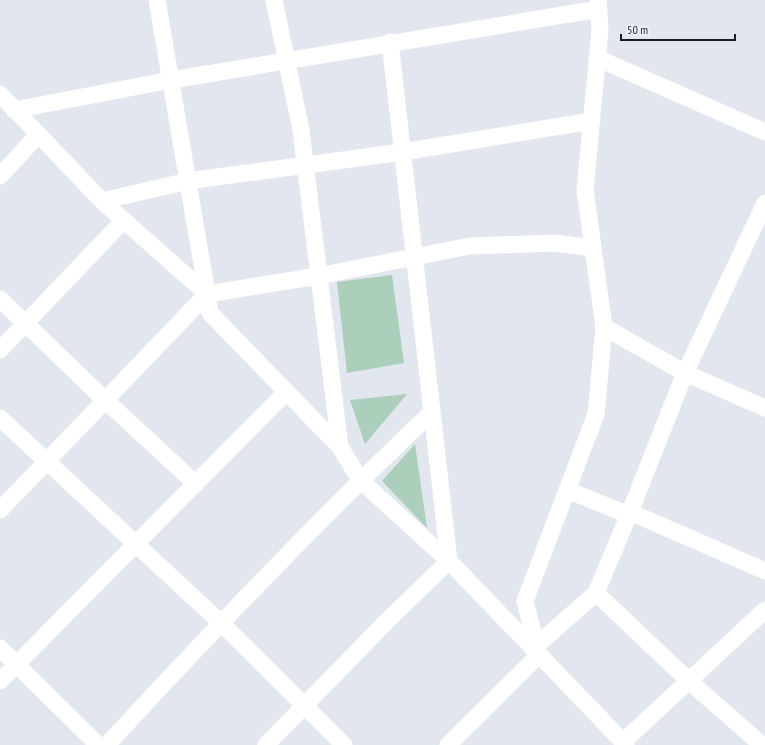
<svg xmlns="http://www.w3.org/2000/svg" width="765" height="745" font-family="'PT Sans Narrow',sans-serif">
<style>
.green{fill:#accfbc}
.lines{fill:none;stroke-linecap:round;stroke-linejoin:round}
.minor{stroke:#fff;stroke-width:17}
</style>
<rect width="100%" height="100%" fill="#e2e6ef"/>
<path class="green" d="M 392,275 L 404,363 L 347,373 L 337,282 Z
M 407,394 L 365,444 L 350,400 Z
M 415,444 L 427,528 L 382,481 Z"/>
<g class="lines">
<path class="minor" d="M 157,0 L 207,294
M 274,0 L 301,130 L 340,447
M 597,58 L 765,132
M 0,94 L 102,201 L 207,294 L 210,313 L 340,447 L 360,480 L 449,561 L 626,745
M 14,110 L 171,80 L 599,9
M 0,176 L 38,135
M 102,201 L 188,181 L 402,152 L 592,121
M 0,299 L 105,400 L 196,484
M 604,327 L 685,373 L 765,203
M 0,350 L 124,220
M 765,408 L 685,373 L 630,512 L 765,571
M 0,418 L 220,622 L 344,745
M 567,490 L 629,515
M 0,510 L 207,294 L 318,276 L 470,246 L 554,243 L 593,248
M 596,593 L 689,681 L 762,745
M 537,645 L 596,593 L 630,512
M 0,648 L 98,745
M 0,681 L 286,392
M 623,742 L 765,610
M 107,745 C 212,631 319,519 432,412
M 266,745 L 387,621 L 449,561 L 390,42
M 448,745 L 539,655 L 525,601 L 596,414 L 604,327 L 585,190 L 600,30 L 598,0"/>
</g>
<path d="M621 34v6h114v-6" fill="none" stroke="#1b1d20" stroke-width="2"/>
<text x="627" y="34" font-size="12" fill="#1b1d20" stroke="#eff4fc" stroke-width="3" paint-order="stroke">50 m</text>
</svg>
